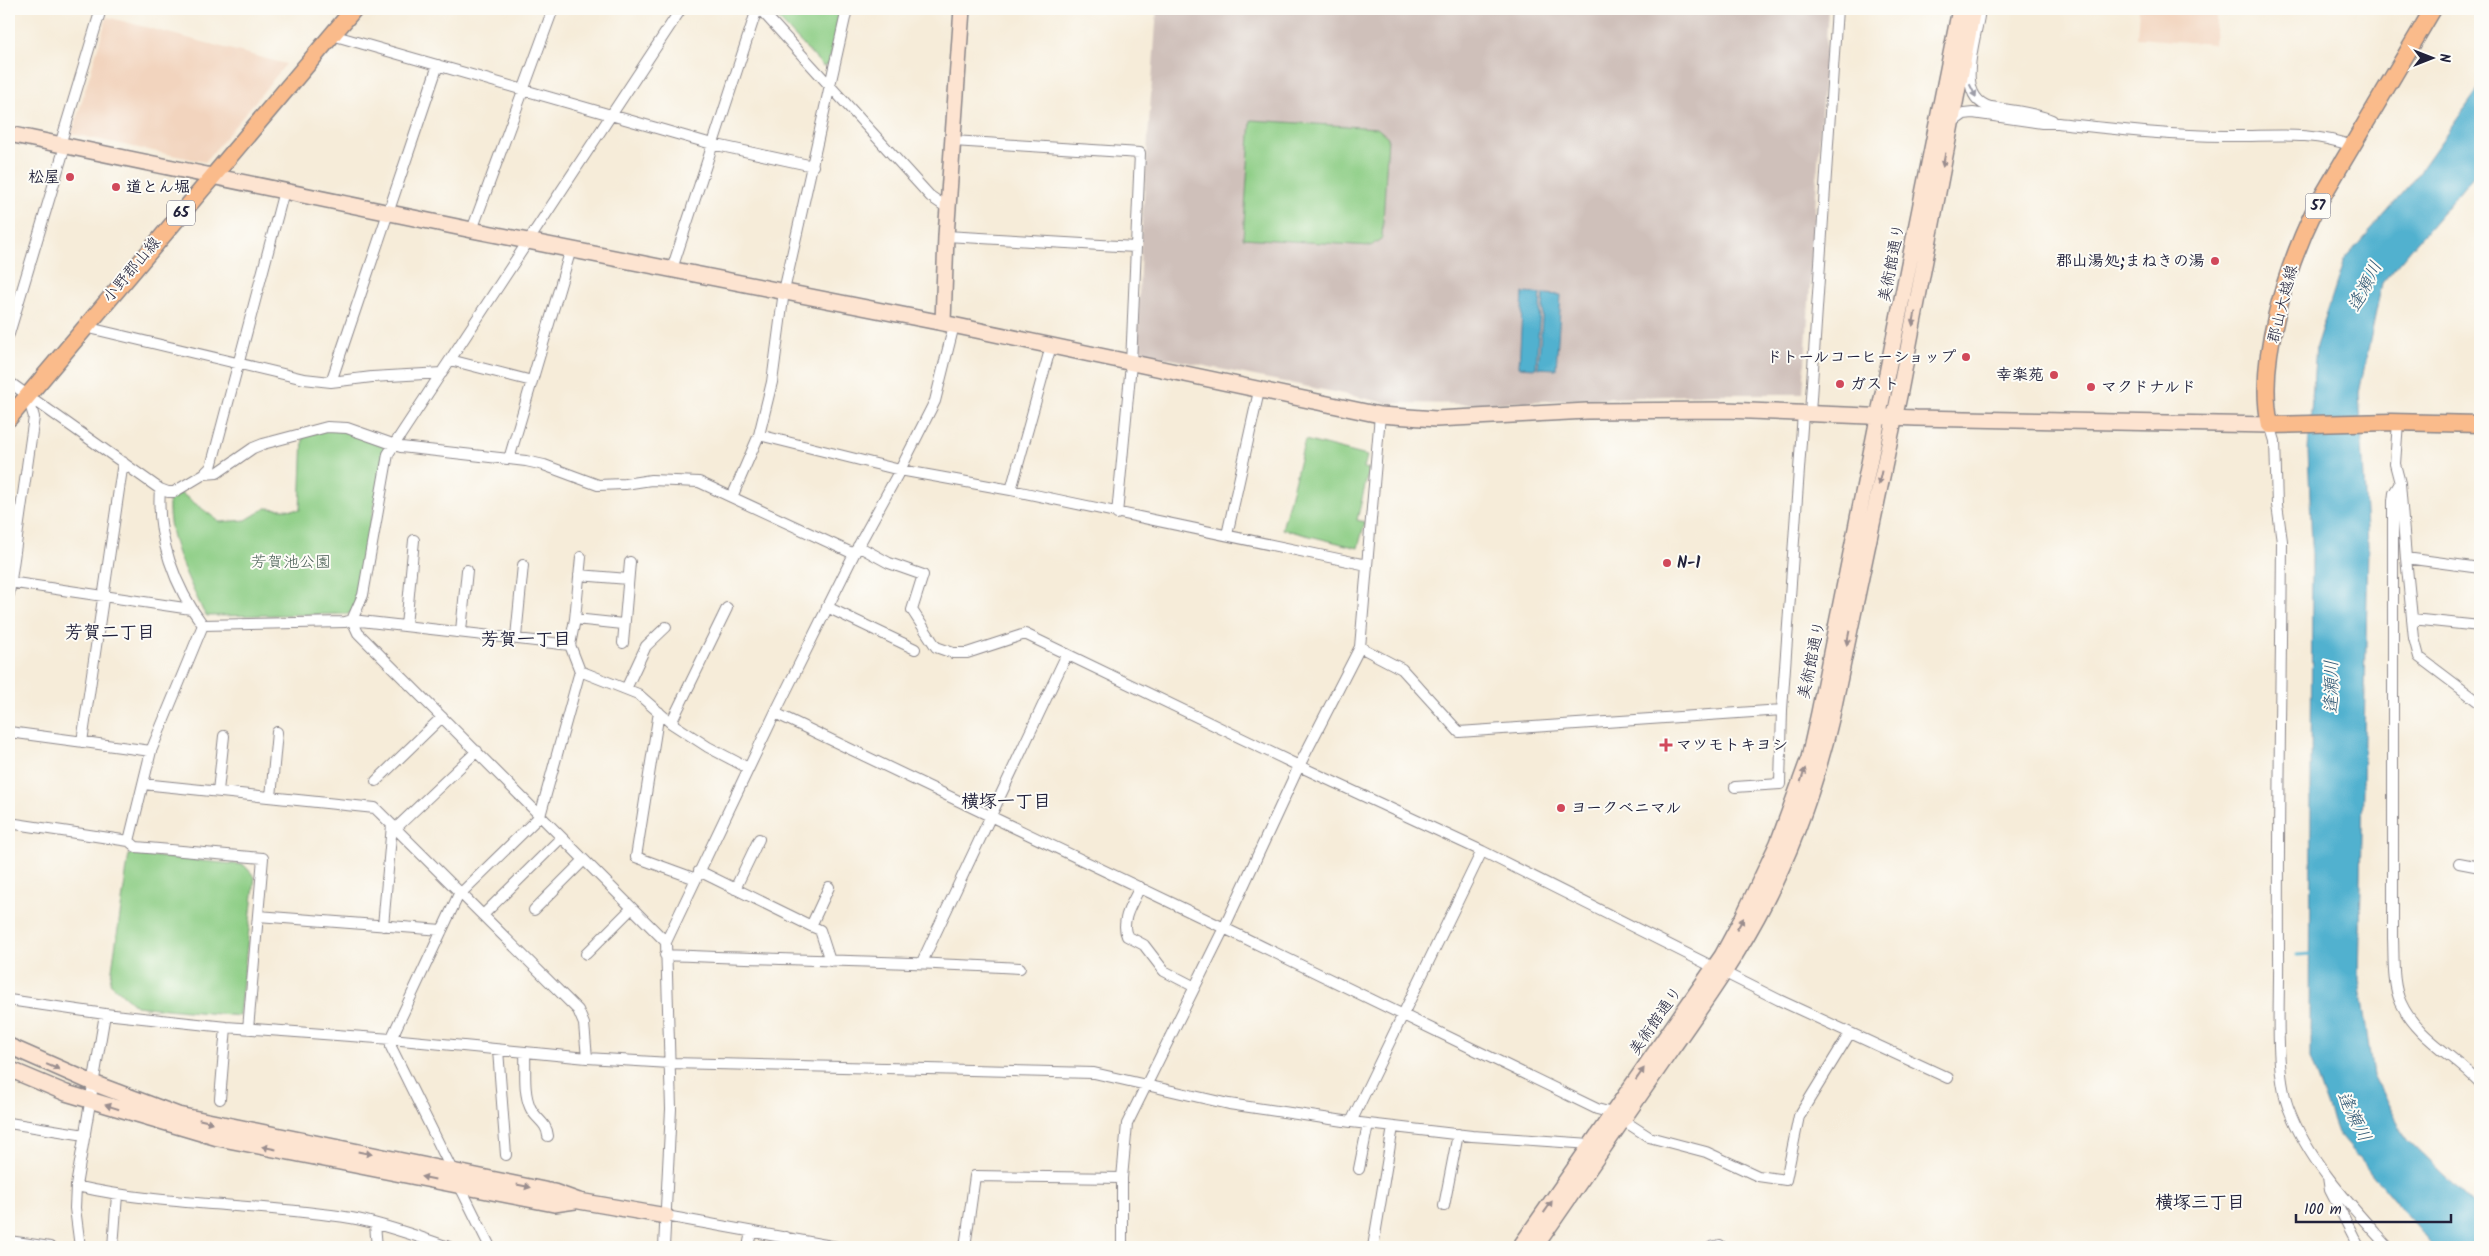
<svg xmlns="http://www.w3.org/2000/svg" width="2489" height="1256" font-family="Kalam,'Klee One',sans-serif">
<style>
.built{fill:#f2d4be}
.industrial{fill:#cfc0ba}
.green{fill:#8ece86;stroke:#587860}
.water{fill:#51b1cf;stroke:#3a6a85}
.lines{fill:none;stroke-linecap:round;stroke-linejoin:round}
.stream{stroke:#51b1cf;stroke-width:3}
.street-casing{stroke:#8c878a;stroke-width:12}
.secondary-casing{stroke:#8c878a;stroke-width:18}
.primary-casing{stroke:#8c878a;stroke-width:19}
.street{stroke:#fff;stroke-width:10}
.secondary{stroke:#fde4d1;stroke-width:15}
.primary{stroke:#fabb8b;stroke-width:16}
.oneway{fill:#9c9ca7}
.oneway2{fill:#9a8d8e}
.poi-dot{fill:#d1495b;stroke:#fdfcf7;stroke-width:2}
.labels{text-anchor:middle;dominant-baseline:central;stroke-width:4;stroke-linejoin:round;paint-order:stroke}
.shield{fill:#fdfcf7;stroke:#646373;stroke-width:1}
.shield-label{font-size:15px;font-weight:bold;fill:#22223b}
.poi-label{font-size:16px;font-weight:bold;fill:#22223b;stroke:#fdfcf7;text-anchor:start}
.street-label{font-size:16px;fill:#22223b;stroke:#fdfcf7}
.park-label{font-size:16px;fill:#485e55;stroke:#fdfcf7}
.water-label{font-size:18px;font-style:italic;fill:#355b76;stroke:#fdfcf7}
.neighbourhood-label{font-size:18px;font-weight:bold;fill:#22223b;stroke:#fdfcf7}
</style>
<rect width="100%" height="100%" fill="#fdfcf7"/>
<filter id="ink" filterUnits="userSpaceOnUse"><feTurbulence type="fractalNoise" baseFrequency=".02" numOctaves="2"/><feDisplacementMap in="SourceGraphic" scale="10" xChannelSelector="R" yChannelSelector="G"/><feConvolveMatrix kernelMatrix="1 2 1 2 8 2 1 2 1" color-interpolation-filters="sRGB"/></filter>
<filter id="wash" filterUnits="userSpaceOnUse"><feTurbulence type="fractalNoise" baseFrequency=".0096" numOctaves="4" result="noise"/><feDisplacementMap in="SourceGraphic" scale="20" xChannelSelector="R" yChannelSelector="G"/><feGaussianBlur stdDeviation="1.12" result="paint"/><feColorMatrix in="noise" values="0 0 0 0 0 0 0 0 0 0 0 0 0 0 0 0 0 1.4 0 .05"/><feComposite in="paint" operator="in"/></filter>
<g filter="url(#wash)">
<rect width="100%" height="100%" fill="#f6ecd9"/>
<path class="built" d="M 2139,9 L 2217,9 L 2214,44 L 2137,38 Z
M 107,17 L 286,64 L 205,162 L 72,134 Z"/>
<path class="industrial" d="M 1157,9 L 1828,9 L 1803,394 L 1713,394 L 1470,404 L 1387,403 L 1137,352 L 1141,239 Z"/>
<path class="green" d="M 769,9 L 841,9 L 829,64 L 823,66 Z
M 1251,120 L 1377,128 L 1388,137 L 1382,238 L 1371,246 L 1243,238 Z
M 336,427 L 386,445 L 354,610 L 348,614 L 207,616 L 203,611 C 187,575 167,540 169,500 L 181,493 L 220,522 L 246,520 L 266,508 L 300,510 L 303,436 Z
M 1305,440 L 1367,456 L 1364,468 L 1369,469 L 1357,520 L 1365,522 L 1358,548 L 1282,529 Z
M 129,854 L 244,865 L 255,877 L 239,1016 L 136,1006 L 110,983 Z"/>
<path class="water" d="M 2480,87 L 2480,168 L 2382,283 L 2359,393 L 2368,546 L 2359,980 L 2373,1075 L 2407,1140 L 2480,1211 L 2480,1247 L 2434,1247 L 2337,1133 L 2310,1058 L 2312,545 L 2308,450 L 2316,346 L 2344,260 L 2410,185 Z
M 1523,293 L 1541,294 L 1536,368 L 1519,367 Z
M 1544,294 L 1561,295 L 1556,369 L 1538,368 Z"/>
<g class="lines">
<path class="stream" d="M 2297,955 L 2312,954"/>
</g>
</g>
<g filter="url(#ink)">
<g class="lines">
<defs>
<path id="street" d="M 760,9 L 930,196 L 949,209
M 1980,9 C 1978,35 1952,98 1991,107 C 2012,111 2033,112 2052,120
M 332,35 L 712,144 L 813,166
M 1950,124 L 1964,114 L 1973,113 L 2042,123 L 2058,123 C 2113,129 2169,136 2225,136 C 2269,137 2309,130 2352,146
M 953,141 L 1140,153 L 1131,364 L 1117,514
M 60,145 L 101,9
M 472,230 L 553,9
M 946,236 L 1135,247
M 672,269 L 757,9
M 85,327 L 304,379 L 331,382 L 372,377 L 442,373
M 9,334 L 65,146
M 450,360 L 532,381
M 9,382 L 160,489 C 156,536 175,588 203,625
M 331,382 L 438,65
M 1810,413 L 1837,9
M 2398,422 L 2395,464 L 2400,483 L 2406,558 L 2414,638 L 2419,657 L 2480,703
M 2270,425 L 2275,441 L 2277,505 L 2282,541 C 2281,678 2278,816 2279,953 C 2280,995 2274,1068 2288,1107 C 2308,1161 2350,1205 2388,1247
M 759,435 L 900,470 L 1011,490 L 1367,565
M 509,459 L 571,249
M 204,474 L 211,467 L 284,191
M 2400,483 L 2394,493 L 2393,501 L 2393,938 C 2394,959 2392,984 2401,1003 C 2417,1038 2455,1056 2480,1083
M 160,489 L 168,492 L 174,492 L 204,474 L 217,473 L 253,448 L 263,444 L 327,427 L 347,428 L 401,447 L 526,461 L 544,465 L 598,485 L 625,484 L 651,480 L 699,482 L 854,554
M 1011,490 L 1051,346
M 732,497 L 759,435 L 772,382 L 784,291 L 847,9
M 1227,535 L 1259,391
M 858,546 L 889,563 L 923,575 L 912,610 L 936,647 L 953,653 L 967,653 L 1025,634 L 1299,766 L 1482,851 L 1779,1000 L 1948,1078
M 2406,558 L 2480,568
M 579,575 L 628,579
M 9,582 L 191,609
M 9,594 L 34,417 L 28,397
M 827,607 L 915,649
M 575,619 L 623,624
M 2412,619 L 2480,626
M 352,620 L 363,595 L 388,454 L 681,9
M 352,620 L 358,633 L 666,942
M 203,625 L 345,622 L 352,620 L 570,645 L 580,671 L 540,816 L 458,896 L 391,1039 L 391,1047 L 490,1247
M 406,626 L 414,540
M 461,631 L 467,570
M 516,637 L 523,565
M 623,643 L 630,562
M 570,645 L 575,619 L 581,557
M 1360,647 L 1402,669 L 1459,732 L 1782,710
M 580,671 L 638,694 L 671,723 L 708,747 L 748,768
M 626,689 L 646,646 L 666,627
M 659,712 L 636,857 L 696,879
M 775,713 L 1224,928 L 1597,1109 L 1612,1113 L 1649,1137 L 1706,1152 L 1758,1176 L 1786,1180 L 1799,1116 L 1850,1033
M 671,723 L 727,608
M 9,732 L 151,751
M 82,742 L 123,462
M 376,781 L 442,717
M 143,784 L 375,808 L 578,1010 L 584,1024 L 587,1058
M 1735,787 L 1780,784 L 1782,710 L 1803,413
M 218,791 L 224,736
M 271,797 L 277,732
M 9,823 L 129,841 L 136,847 L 263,858 L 248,1029
M 397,827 L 477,751
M 129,841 L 151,751 L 203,625
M 2459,863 L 2480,867
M 699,871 L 811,926 L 829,887
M 1140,887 C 1133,902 1120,920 1127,936 L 1144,945 L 1164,971 L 1195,987
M 735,889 L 759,839
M 534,910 L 584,860
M 483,915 L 561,838
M 258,916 L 442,930
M 383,926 L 392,825
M 811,926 L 820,930 L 830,961
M 586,954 L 632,908
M 665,955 C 784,960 902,961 1020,968
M 922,962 L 1067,654
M 9,1000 L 105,1014 L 226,1027 L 391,1039 L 587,1058 L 670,1063 L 1094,1073 L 1229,1104 L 1351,1122 L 1472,1136 L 1591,1144
M 498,1050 L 506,1155
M 525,1052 C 526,1070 523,1091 530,1107 C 535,1119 547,1122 548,1136
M 220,1099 L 226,1027
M 1351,1122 L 1482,851
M 9,1123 L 85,1135
M 1359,1169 L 1368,1124
M 2328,1177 L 2330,1190 L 2359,1247
M 76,1186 C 166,1207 260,1203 351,1218 C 381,1223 419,1237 449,1247
M 1444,1206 L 1458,1134
M 666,1216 L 837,1247
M 375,1225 L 377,1247
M 9,1241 L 50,1247
M 80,1247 L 75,1208 L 76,1186 L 105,1014
M 113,1247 L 117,1195
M 664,1247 L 671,1109 L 666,942 L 775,713 L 854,554 L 900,470 L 935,401 L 954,325
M 748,1247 L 751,1232
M 784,1247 L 786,1237
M 965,1247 L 975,1176 L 1122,1178
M 1122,1247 L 1122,1178 L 1127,1124 L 1224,928 L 1299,766 L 1360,647 L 1380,415
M 1373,1247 L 1393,1127
M 1711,1247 L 1720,1245"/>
<path id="secondary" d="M 9,134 L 472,230 L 943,323 L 1380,415 L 1436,419 L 1587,411 L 1726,410 L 1916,418 L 2270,425
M 943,323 L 946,236 L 962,9
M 9,1046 L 93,1083 L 178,1115 L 554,1192 L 579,1201 L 666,1216
M 9,1069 L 66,1093 L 218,1138 L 554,1204 L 575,1201
M 1520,1247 L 1722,956 L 1743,917 L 1778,843 L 1809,758 L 1819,713 L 1960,9
M 1535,1247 C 1581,1180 1627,1114 1673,1047 C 1706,1000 1740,952 1766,900 C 1796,841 1817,780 1832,715 L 1900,391 L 1973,9"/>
<path id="primary" d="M 2433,9 L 2316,207 C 2287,266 2256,360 2270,425 L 2391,422 L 2480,424
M 9,418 L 354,9"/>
</defs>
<use href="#street" class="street-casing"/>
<use href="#secondary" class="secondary-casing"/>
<use href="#primary" class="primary-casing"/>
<use href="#street" class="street"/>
<use href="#secondary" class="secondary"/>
<use href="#primary" class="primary"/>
</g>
<defs><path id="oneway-solid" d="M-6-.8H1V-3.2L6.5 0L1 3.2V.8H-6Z" transform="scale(1.25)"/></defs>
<use class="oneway" href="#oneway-solid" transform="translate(1973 91) rotate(64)"/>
<g class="oneway2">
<use href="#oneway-solid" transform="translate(1944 160) rotate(101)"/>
<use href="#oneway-solid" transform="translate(1914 319) rotate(101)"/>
<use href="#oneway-solid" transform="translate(1880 478) rotate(102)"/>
<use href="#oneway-solid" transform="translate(1848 638) rotate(101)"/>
<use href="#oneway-solid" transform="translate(1803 775) rotate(-72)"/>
<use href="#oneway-solid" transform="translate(1740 924) rotate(-61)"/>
<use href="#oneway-solid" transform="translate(53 1067) rotate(23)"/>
<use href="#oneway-solid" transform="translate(1640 1074) rotate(-55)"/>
<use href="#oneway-solid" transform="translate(112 1107) rotate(-163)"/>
<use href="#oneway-solid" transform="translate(206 1121) rotate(13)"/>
<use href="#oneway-solid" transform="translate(269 1148) rotate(-169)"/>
<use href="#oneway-solid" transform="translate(365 1153) rotate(11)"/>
<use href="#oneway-solid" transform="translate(428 1178) rotate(-169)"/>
<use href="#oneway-solid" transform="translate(524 1186) rotate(12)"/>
<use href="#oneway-solid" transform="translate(1548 1207) rotate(-55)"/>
</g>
</g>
<g class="poi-dot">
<circle cx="70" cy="177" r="5"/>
<circle cx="116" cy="187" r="5"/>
<circle cx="2215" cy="261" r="5"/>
<circle cx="1966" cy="357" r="5"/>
<circle cx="2054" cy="375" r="5"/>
<circle cx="1840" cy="384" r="5"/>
<circle cx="2091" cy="387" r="5"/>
<circle cx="1667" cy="563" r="5"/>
<path d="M1663.5 737.5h5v5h5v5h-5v5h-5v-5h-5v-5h5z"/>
<circle cx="1561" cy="808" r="5"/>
</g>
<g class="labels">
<g class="shield">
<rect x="2305.5" y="193.5" width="25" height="25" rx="4"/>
<rect x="167" y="200.5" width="28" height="25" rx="4"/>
</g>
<g class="shield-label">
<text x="2318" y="206">57</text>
<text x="181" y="213">65</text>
</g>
<g class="poi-label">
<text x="60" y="177" text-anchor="end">松屋</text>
<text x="126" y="187">道とん堀</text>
<text x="2205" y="261" text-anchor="end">郡山湯処;まねきの湯</text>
<text x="1956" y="357" text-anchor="end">ドトールコーヒーショップ</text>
<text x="2044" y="375" text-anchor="end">幸楽苑</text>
<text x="1850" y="384">ガスト</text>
<text x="2101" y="387">マクドナルド</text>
<text x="1677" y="563">N-1</text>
<text x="1676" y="745">マツモトキヨシ</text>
<text x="1571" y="808">ヨークベニマル</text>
</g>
<g class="street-label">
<text transform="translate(1892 263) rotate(-79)">美術館通り</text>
<text transform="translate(132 270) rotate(-50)">小野郡山線</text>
<text transform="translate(2283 304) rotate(-76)">郡山大越線</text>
<text transform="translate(1812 660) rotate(-78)">美術館通り</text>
<text transform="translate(1656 1021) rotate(-55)">美術館通り</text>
</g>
<g class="park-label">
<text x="291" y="562">芳賀池公園</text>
</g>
<g class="water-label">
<text transform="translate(2366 287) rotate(-63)">逢瀬川</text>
<text transform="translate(2332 687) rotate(-90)">逢瀬川</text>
<text transform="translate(2353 1117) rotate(64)">逢瀬川</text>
</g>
<g class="neighbourhood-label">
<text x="110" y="633">芳賀二丁目</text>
<text x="526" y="640">芳賀一丁目</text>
<text x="1006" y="802">横塚一丁目</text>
<text x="2200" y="1203">横塚三丁目</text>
</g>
</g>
<rect width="2489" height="1256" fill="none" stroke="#fdfcf7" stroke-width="30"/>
<g transform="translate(2432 58) rotate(90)" stroke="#fdfcf7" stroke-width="4" paint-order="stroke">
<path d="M0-4L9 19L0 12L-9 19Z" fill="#22223b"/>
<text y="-8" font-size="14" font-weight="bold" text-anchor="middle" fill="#22223b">N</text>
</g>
<path d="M2296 1214v8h155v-8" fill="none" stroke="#22223b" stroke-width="2.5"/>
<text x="2304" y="1214" font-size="15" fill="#22223b" stroke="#fdfcf7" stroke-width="4" paint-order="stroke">100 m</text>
</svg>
